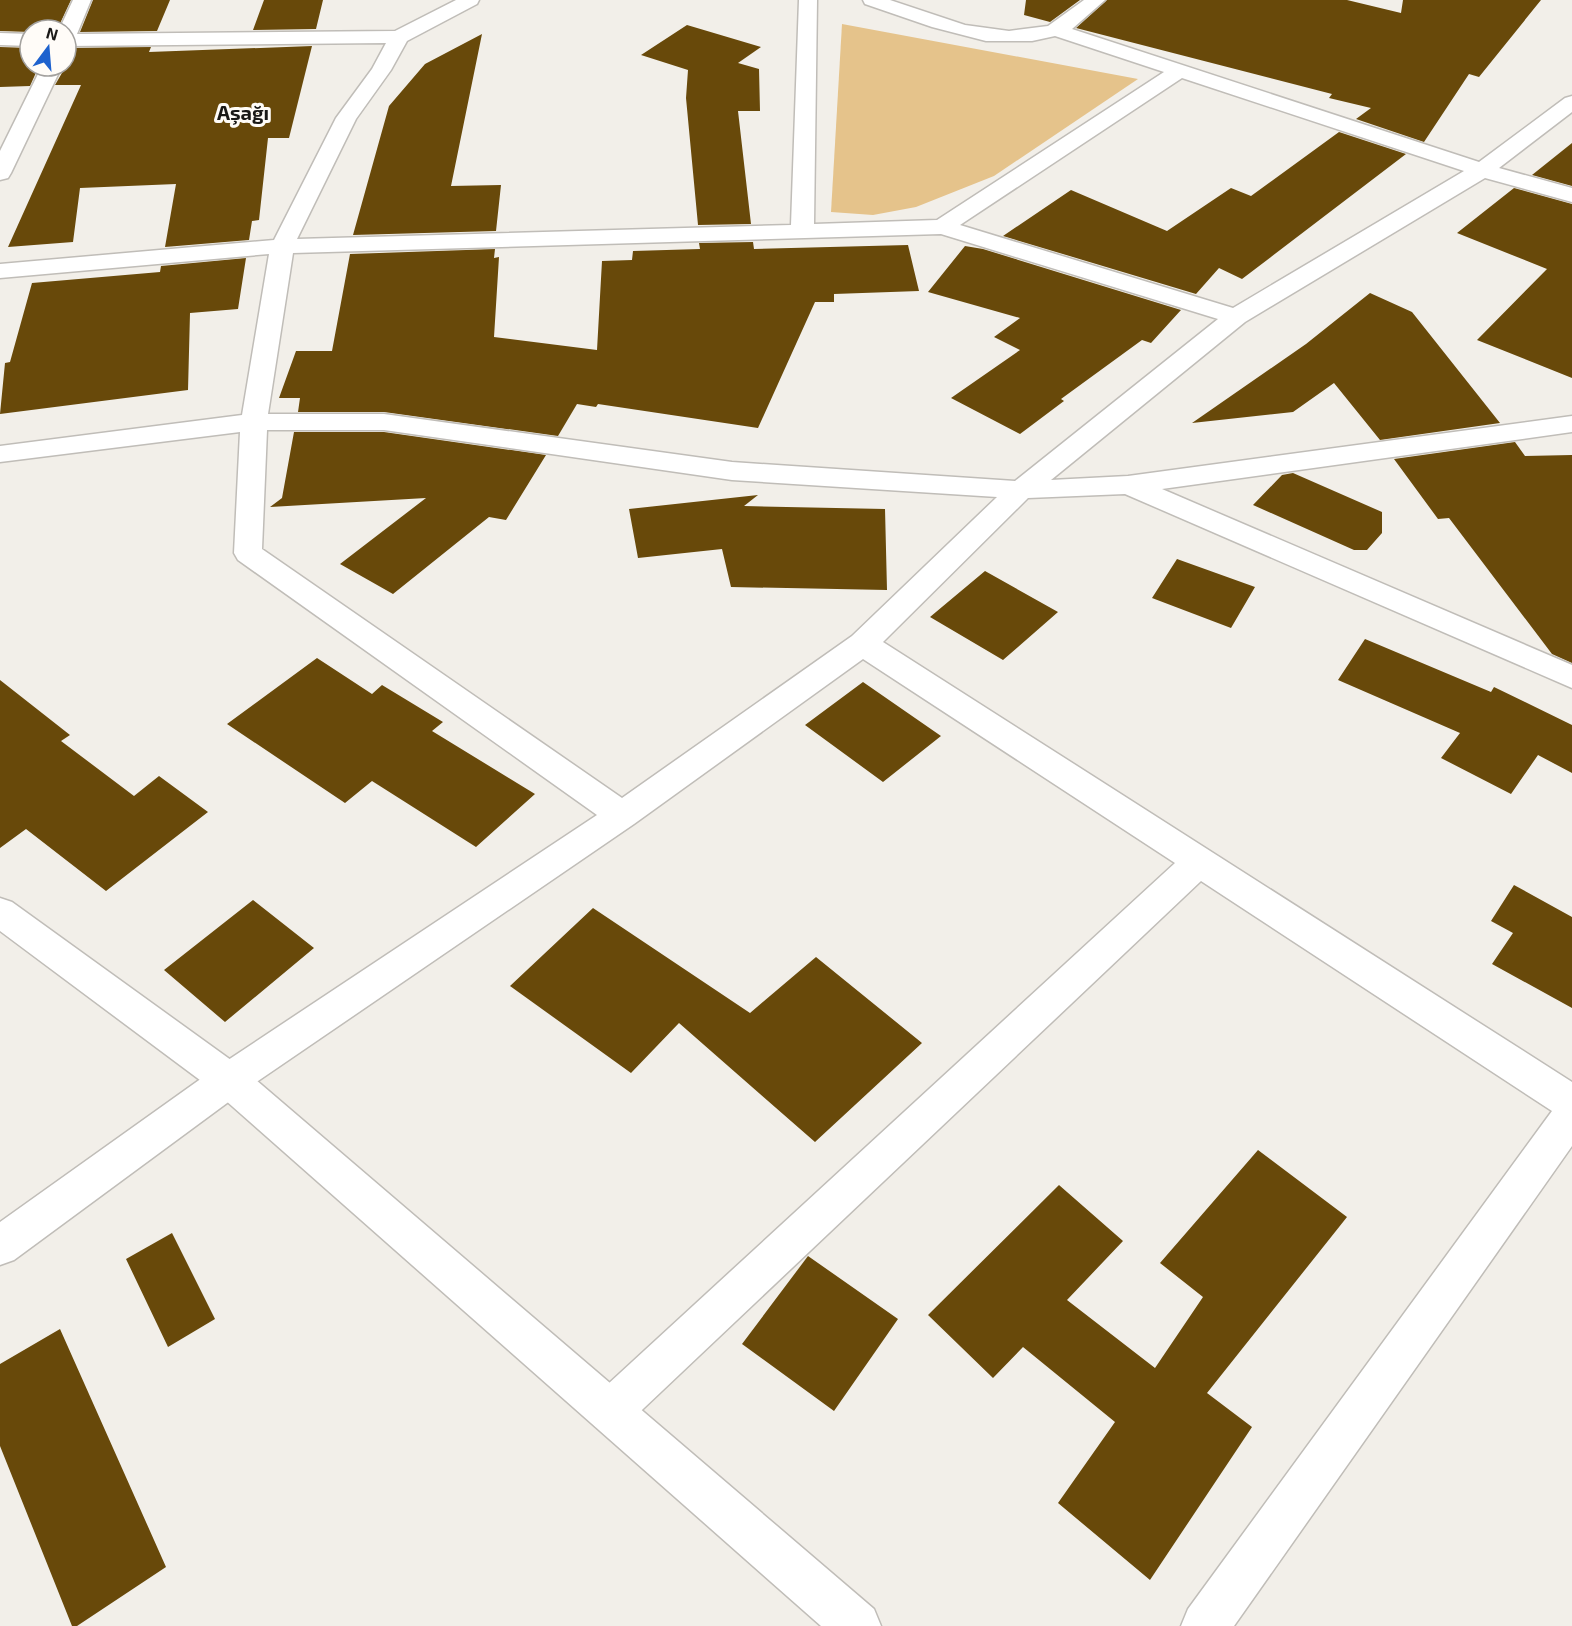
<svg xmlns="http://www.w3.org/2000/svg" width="1572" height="1626" font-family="'Exo 2',sans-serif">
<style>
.green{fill:#e5c38b}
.building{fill:#68490a}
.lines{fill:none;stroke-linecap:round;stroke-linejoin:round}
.minor-casing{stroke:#c0bdb8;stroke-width:3}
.tertiary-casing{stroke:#c0bdb8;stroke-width:3}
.minor{fill:#fff;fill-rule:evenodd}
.tertiary{fill:#fff;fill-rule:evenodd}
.labels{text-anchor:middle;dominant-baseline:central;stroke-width:6;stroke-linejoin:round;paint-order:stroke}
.far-district-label{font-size:20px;font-weight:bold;fill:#1a1917;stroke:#fffcf8}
</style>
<rect width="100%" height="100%" fill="#f2efe9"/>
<path class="green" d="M 842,24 L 1138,79 L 994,176 L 916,207 L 873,215 L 831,212 Z"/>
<path class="building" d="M 0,0 L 71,0 L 57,30 L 30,32 L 0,31 Z
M 93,0 L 170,0 L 157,31 L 80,32 Z
M 264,0 L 323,0 L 316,29 L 253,30 Z
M 1026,0 L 1080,0 L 1050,22 L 1024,15 Z
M 1107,0 L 1347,0 L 1401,13 L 1403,0 L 1541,0 L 1479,77 L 1469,74 L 1424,142 L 1356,119 L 1371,108 L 1329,98 L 1332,94 L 1076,28 Z
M 687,25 L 761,47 L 738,63 L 759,69 L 760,111 L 738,111 L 751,224 L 698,225 L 686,98 L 688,70 L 641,55 Z
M 482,34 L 451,186 L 501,185 L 496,231 L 353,235 L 389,106 L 425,64 Z
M 312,46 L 289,138 L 268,138 L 259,220 L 252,221 L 249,240 L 165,247 L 176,184 L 80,188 L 73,242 L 8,247 L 81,85 L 55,85 L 66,66 L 66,48 L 151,47 L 149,52 Z
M 0,47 L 30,48 L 30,66 L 39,66 L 30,86 L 0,87 Z
M 1339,132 L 1406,154 L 1242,279 L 1219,268 L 1196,294 L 1003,236 L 1071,190 L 1167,231 L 1231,188 L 1251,196 Z
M 1572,143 L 1572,186 L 1532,175 Z
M 1514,188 L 1572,204 L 1572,378 L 1477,340 L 1547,269 L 1457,233 Z
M 753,242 L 754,249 L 908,245 L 919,291 L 834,294 L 834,302 L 815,302 L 758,428 L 598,404 L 596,407 L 577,404 L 558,436 L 384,412 L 298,412 L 300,398 L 279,398 L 296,351 L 332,351 L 350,254 L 495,249 L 494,258 L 499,257 L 494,337 L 597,350 L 602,261 L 632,260 L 633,251 L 700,249 L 699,243 Z
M 965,246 L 983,249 L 1181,310 L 1151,343 L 1142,340 L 1061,399 L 1064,401 L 1020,434 L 951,398 L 1020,350 L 994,337 L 1020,318 L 928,292 Z
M 246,258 L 238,309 L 190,313 L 188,390 L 0,414 L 5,363 L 10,362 L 32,283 L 160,272 L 161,266 Z
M 1370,293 L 1412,312 L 1500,423 L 1380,440 L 1334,383 L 1293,412 L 1192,423 L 1306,344 Z
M 294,432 L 384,432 L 546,455 L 506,520 L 489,517 L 393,594 L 340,564 L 426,498 L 270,507 L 282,498 Z
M 1515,442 L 1525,456 L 1572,455 L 1572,663 L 1552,654 L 1449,518 L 1438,519 L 1394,459 Z
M 1293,473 L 1382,512 L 1382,533 L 1367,550 L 1354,550 L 1253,505 L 1282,475 Z
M 758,495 L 744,506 L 885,509 L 887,590 L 731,587 L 722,549 L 638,558 L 629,509 Z
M 1177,559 L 1255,587 L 1231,628 L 1152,598 Z
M 985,571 L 1058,612 L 1003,660 L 930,617 Z
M 1365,639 L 1491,692 L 1494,687 L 1572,725 L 1572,773 L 1538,755 L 1511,794 L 1441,758 L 1460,733 L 1338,680 Z
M 317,658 L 372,694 L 382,685 L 443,722 L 432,731 L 535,794 L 476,847 L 372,781 L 345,803 L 227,724 Z
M 0,680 L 70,735 L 61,741 L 134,796 L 159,776 L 208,812 L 106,891 L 26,829 L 0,848 Z
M 863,682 L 941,736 L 883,782 L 805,725 Z
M 1514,885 L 1572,917 L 1572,1008 L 1492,964 L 1513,933 L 1491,921 Z
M 253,900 L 314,948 L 225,1022 L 164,970 Z
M 593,908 L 750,1013 L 816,957 L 922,1043 L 815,1142 L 679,1023 L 631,1073 L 510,986 Z
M 1258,1150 L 1347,1217 L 1207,1393 L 1252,1427 L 1150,1580 L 1058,1503 L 1115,1422 L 1023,1347 L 993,1378 L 928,1315 L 1059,1185 L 1123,1241 L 1067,1300 L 1155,1368 L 1203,1297 L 1160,1263 Z
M 172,1233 L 215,1319 L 168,1347 L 126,1259 Z
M 808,1256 L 898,1319 L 834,1411 L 742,1344 Z
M 60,1329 L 166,1567 L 77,1626 L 72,1626 L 0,1446 L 0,1364 Z"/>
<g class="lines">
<defs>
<path id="minor" d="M 73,0 L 91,0 L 77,34 L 395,31 L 456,0 L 479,0 L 477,4 L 407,41 L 391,70 L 356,119 L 297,239 L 791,225 L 799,0 L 817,0 L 814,224 L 937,220 L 1164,72 L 1055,36 L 1032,41 L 986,41 L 932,27 L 865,4 L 863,0 L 890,0 L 965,25 L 1009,31 L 1048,26 L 1084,0 L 1105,0 L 1072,29 L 1479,162 L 1565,98 L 1572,96 L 1572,112 L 1499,168 L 1572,188 L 1572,202 L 1485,178 L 1245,322 L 1051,480 L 1128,476 L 1572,416 L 1572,432 L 1162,489 L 1572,665 L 1572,688 L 1125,494 L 1028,498 L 883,642 L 1572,1082 L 1572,1146 L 1234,1626 L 1181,1626 L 1188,1609 L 1552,1111 L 1201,881 L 625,1426 L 610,1433 L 595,1426 L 588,1411 L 595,1396 L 1175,863 L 863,659 L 634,824 L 242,1092 L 14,1260 L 0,1265 L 0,1222 L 216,1068 L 597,815 L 238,560 L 234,553 L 240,432 L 0,462 L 0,446 L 242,415 L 269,254 L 0,278 L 0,264 L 274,240 L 336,118 L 372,69 L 386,43 L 66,46 L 66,30 L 59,30 ZM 1182,78 L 1464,171 L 1233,308 L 960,225 ZM 941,234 L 1218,319 L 1015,481 L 732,462 L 384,414 L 268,414 L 293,253 ZM 267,430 L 384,430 L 732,480 L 997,497 L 852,636 L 622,798 L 262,549 Z
M 0,33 L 30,34 L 30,46 L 0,45 Z
M 42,66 L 62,66 L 11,173 L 8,178 L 0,180 L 0,151 Z"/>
<path id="tertiary" d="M 0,898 L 12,902 L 242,1068 L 874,1609 L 881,1626 L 821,1626 L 216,1092 L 0,931 Z"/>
</defs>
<use href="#minor" class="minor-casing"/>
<use href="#tertiary" class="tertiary-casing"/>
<use href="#minor" class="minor"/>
<use href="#tertiary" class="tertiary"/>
</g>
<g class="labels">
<g class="far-district-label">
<text x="243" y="112">Aşağı</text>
</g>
</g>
<g transform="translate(48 48) rotate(16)"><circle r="28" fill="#fffcf8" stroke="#a3a19e" stroke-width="1.5"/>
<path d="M0-4.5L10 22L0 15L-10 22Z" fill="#1e62ce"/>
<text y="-9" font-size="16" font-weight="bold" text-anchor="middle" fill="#1a1917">N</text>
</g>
</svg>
